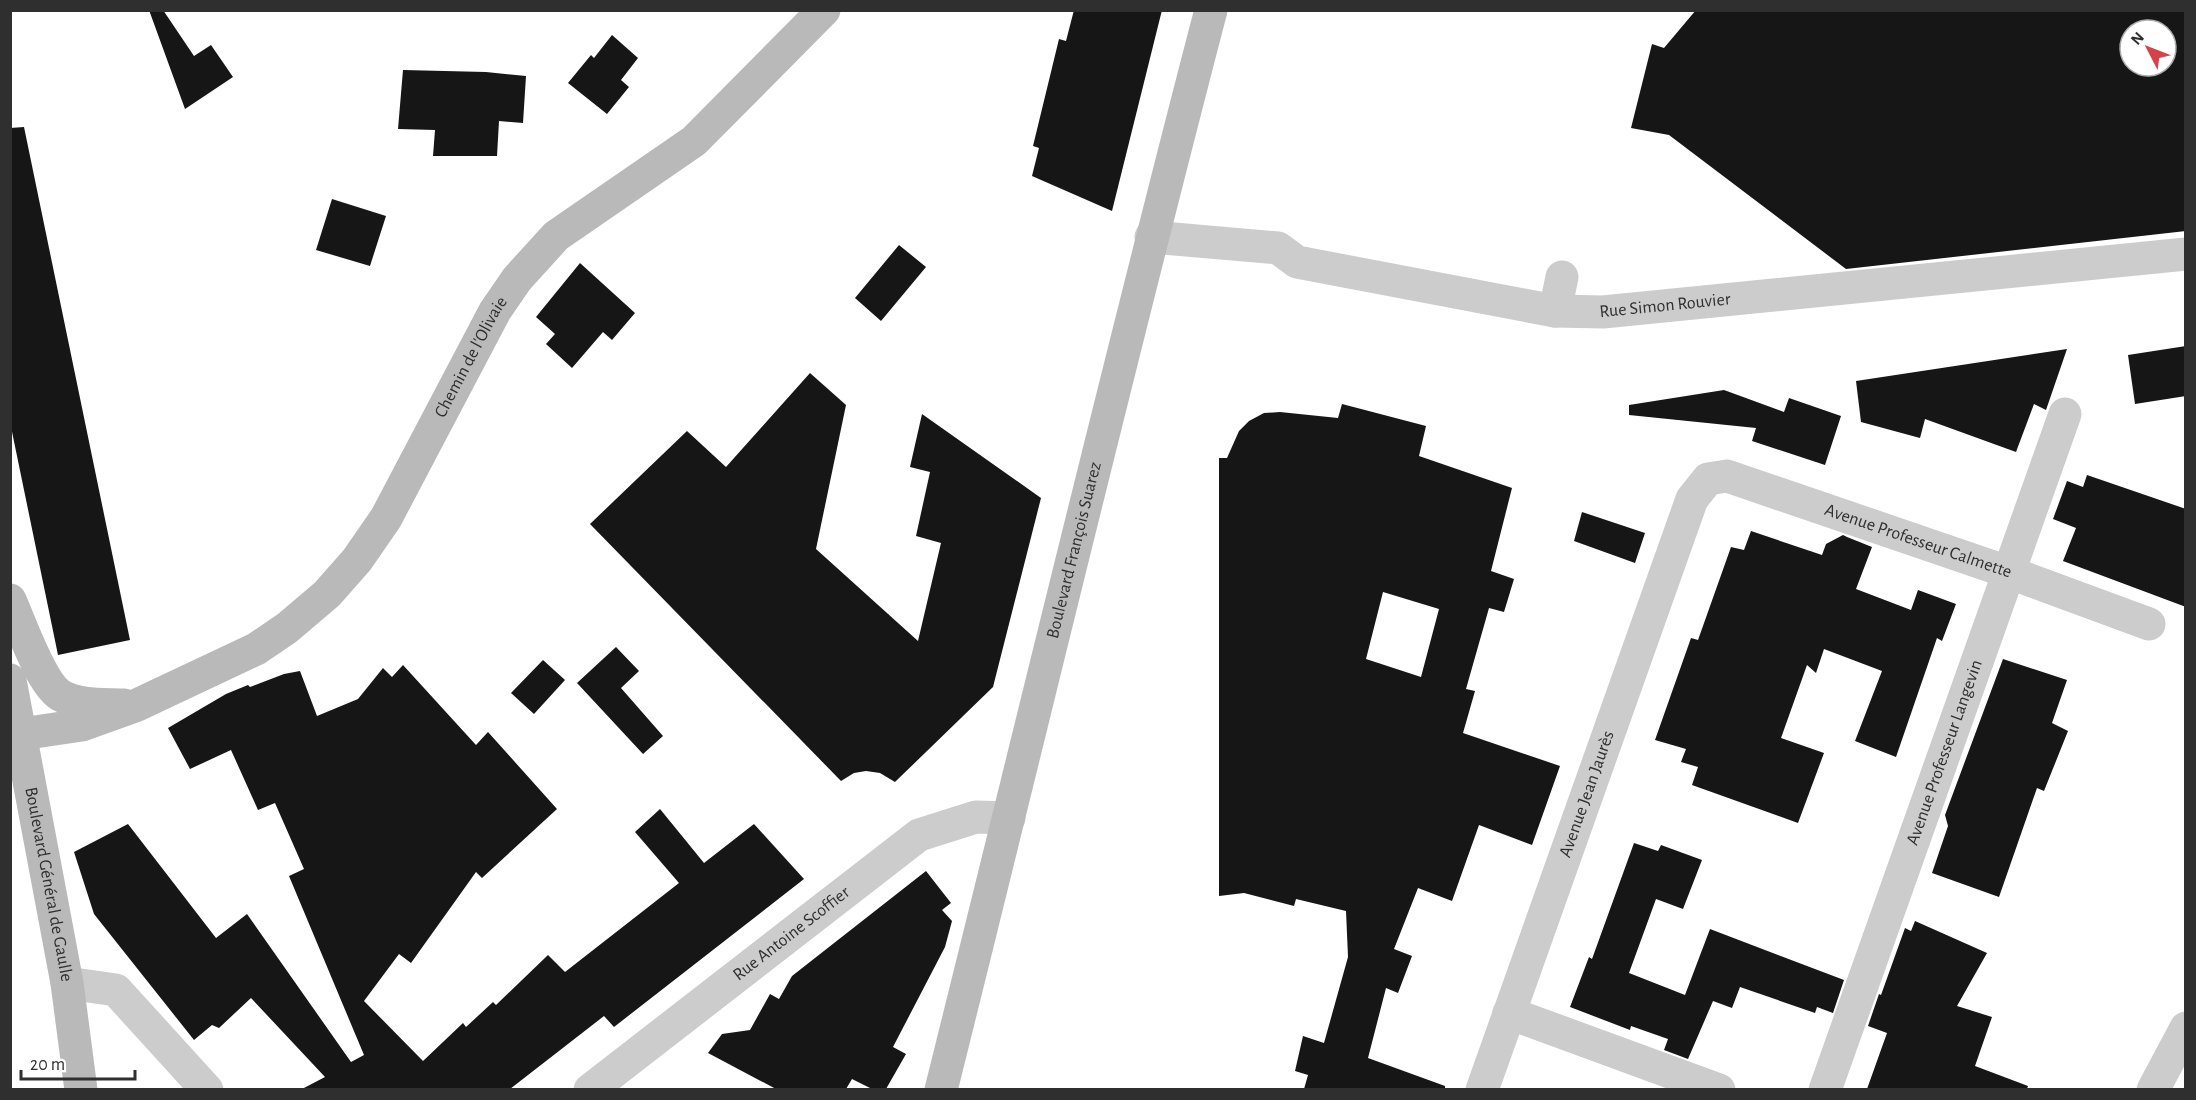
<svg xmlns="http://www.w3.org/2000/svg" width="2196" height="1100" font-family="'Alegreya Sans',sans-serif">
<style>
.building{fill:#161616;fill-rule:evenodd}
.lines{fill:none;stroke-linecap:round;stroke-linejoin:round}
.street{stroke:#ccc;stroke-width:33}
.secondary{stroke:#b9b9b9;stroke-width:33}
.labels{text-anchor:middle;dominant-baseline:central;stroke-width:6;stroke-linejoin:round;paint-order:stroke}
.street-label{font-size:18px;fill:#2f2f2f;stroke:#fff}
</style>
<rect width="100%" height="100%" fill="#fff"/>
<path class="building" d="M 149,10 L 163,10 L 194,56 L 211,45 L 233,77 L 185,109 Z
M 1074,10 L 1162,10 L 1112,211 L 1032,176 L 1039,148 L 1033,146 L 1059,39 L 1066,41 Z
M 1696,10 L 2186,10 L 2186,231 L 1846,269 L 1669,135 L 1631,128 L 1652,44 L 1664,48 ZM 2130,30 L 2166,30 L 2166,66 L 2130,66 Z
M 612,35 L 638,58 L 621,80 L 629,87 L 607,114 L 568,83 L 591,55 L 594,58 Z
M 403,70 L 486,72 L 526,76 L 523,123 L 499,121 L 497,156 L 433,156 L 435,130 L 398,129 Z
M 24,127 L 130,640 L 58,655 L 10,422 L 10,128 Z
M 332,199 L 386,216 L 370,266 L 316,250 Z
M 899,245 L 926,267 L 881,321 L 855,298 Z
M 580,263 L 635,313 L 612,340 L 603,332 L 572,368 L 546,344 L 555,334 L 536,317 Z
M 2186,346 L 2186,396 L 2135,404 L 2128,355 Z
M 2067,349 L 2046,410 L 2034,404 L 2016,452 L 1925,419 L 1920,438 L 1861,422 L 1856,381 Z
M 810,373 L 846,405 L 816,549 L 918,641 L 941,543 L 916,536 L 930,472 L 910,467 L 922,414 L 1041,498 L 993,687 L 895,782 L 880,773 L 866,771 L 854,773 L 841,781 L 590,524 L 687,431 L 726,467 Z
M 1724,390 L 1784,412 L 1789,398 L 1841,416 L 1825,465 L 1752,441 L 1756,428 L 1629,415 L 1629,405 Z
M 1342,404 L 1426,426 L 1419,456 L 1512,488 L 1491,571 L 1514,579 L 1504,612 L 1489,608 L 1466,689 L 1475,691 L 1463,733 L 1560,766 L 1532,845 L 1479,825 L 1452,901 L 1418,888 L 1394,949 L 1412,956 L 1398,993 L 1386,988 L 1368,1058 L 1445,1086 L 1445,1089 L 1304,1089 L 1308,1075 L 1295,1071 L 1303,1036 L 1324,1043 L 1348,957 L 1346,911 L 1296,899 L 1294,906 L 1244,893 L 1219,896 L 1219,458 L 1227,458 L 1239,431 L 1249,421 L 1264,413 L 1280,412 L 1338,418 ZM 1383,592 L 1439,609 L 1421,677 L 1366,659 Z
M 2087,475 L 2186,509 L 2186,607 L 2063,561 L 2076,528 L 2053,519 L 2067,481 L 2083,487 Z
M 1582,512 L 1645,533 L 1635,563 L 1574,541 Z
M 1751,531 L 1822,555 L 1826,544 L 1843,535 L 1847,537 L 1872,547 L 1856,589 L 1911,610 L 1918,590 L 1956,604 L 1942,641 L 1937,638 L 1896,757 L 1855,741 L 1882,671 L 1824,649 L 1816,673 L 1807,665 L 1781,738 L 1824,753 L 1798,823 L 1692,785 L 1698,767 L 1681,762 L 1686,749 L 1655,740 L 1691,638 L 1698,640 L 1731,547 L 1744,550 Z
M 616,647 L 639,671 L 621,688 L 663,736 L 643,754 L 577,683 Z
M 2003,659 L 2067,680 L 2052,723 L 2068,731 L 2044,791 L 2037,788 L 1999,897 L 1932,873 L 1948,826 L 1945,815 Z
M 543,660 L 565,680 L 534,714 L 511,693 Z
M 403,665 L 476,745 L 488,732 L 557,809 L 482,878 L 476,872 L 411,963 L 399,954 L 364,1001 L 423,1061 L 463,1023 L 466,1027 L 493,1002 L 496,1005 L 548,955 L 565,972 L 679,883 L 635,832 L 660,809 L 704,863 L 754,824 L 804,879 L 614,1027 L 604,1016 L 510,1089 L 302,1089 L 325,1077 L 251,998 L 219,1028 L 212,1025 L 194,1040 L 94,914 L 74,852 L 128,824 L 216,938 L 247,914 L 351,1062 L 364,1055 L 289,876 L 304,869 L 275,803 L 258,810 L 231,750 L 190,769 L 168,728 L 226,694 L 248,685 L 250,687 L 284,674 L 300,671 L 317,716 L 358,699 L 383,668 L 392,677 Z
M 1634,843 L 1658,851 L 1661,845 L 1702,860 L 1683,909 L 1656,899 L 1629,973 L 1685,995 L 1710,929 L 1844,980 L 1833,1013 L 1817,1007 L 1815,1013 L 1740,987 L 1732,1008 L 1713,1001 L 1688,1059 L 1664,1050 L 1668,1039 L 1631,1026 L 1630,1030 L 1570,1007 L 1589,957 L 1592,959 Z
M 926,871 L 951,903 L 942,910 L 952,921 L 945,947 L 893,1047 L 906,1054 L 886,1089 L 872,1089 L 852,1079 L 846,1089 L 776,1089 L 708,1053 L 722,1034 L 750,1030 L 770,994 L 779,999 L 792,976 Z
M 1915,921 L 1987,953 L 1957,1006 L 1992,1017 L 1975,1066 L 2028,1086 L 2027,1089 L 1867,1089 L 1887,1033 L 1868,1026 L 1879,994 L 1881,995 L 1905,928 L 1911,931 Z"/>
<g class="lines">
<g class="street">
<path id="s1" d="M 1151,237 L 1278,248 L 1297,262 L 1555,311 L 1603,312 L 2186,254"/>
<path d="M 1555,311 L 1562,277"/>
<path d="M 67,983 L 116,990 L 207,1090"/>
<path d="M 1509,1013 L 1719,1090"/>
<path id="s2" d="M 590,1090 L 919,835 L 976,817 L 1009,818"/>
<path id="s3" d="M 1482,1090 L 1692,499 L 1708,479 L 1727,476 L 2008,572 L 2149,624"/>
<path id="s4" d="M 1825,1090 L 2065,414"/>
<path d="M 2153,1090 L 2186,1028"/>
</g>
<g class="secondary">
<path d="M 10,600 C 20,622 40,682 60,695 C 79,706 103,704 124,705"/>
<path id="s5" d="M 10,680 L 67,983 L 81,1090"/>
<path id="s6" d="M 21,734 L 82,725 L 135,706 L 256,649 L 287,628 L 327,594 L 357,560 L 386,518 L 495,311 L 517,279 L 556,236 L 694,141 L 824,10"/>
<path id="s7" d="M 941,1090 C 1031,730 1117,369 1211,10"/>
</g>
</g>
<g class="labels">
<g class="street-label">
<text stroke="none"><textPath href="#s1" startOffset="524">Rue Simon Rouvier</textPath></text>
<text stroke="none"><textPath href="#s6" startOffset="620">Chemin de l'Olivaie</textPath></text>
<text stroke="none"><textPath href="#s3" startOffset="874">Avenue Professeur Calmette</textPath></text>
<text stroke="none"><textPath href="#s7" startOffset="556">Boulevard François Suarez</textPath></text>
<text stroke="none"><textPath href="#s4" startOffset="358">Avenue Professeur Langevin</textPath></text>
<text stroke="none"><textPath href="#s3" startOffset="314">Avenue Jean Jaurès</textPath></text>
<text stroke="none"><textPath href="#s5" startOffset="208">Boulevard Général de Gaulle</textPath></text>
<text stroke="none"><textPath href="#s2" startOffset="255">Rue Antoine Scoffier</textPath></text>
</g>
</g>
<rect width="2196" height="1100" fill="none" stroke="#2f2f2f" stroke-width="24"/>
<g transform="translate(2148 48) rotate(312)"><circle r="28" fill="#ffffff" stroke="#acacac" stroke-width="1.5"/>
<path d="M0-4.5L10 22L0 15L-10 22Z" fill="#d54249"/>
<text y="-9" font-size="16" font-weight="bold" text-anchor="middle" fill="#2f2f2f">N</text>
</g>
<path d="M21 1070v9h114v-9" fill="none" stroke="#2f2f2f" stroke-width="3"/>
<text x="30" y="1070" font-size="18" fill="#2f2f2f" stroke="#ffffff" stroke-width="4.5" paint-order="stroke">20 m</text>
</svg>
